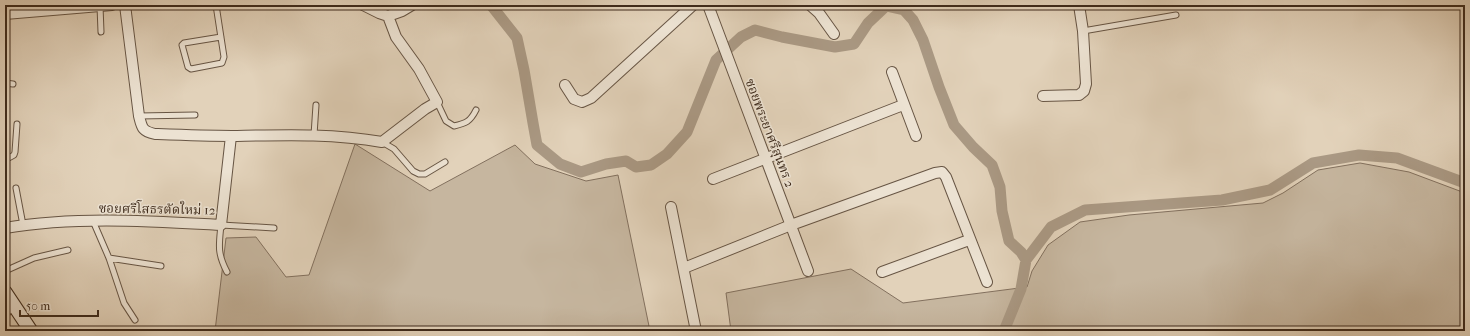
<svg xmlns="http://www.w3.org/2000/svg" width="1470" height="336" font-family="'IM FELL French Canon','Noto Serif Thai',serif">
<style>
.green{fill:#c6b69f;stroke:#82705e}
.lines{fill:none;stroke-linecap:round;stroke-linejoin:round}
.canal{stroke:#aa9984;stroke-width:11}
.lane-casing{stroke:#675544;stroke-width:7}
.street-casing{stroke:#675544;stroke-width:12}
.secondary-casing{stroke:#3e2b1c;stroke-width:15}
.lane{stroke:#ece2d2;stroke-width:5}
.street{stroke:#ece2d2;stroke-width:10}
.secondary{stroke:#ece2d2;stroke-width:13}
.labels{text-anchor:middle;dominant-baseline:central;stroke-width:3;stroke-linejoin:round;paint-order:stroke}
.street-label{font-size:13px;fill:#3e2b1c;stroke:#ece2d2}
</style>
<rect width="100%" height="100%" fill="#e2d2ba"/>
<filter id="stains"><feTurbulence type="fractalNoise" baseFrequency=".005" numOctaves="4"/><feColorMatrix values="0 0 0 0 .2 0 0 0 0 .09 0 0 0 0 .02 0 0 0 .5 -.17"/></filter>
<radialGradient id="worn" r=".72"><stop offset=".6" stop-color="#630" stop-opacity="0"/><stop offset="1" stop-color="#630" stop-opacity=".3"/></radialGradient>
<path class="green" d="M 355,144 L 430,191 L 515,145 L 535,164 L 586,181 L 618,175 L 650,331 L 215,331 L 226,238 L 256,237 L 286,277 L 309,275 Z
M 1360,163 L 1409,172 L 1465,193 L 1465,331 L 731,331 L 726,293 L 851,269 L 903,303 L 1027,287 L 1032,271 L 1048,245 L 1080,222 L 1129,215 L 1263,203 L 1283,193 L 1318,170 Z"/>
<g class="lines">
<path class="canal" d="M 491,5 L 517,38 L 524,70 L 533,123 L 537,145 L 560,164 L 581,172 L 606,164 L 626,161 L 636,167 L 651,165 L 667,154 L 687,132 L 716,60 L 741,37 L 755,30 L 782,37 L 835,47 L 854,44 L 868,23 L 886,6 L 904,10 L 913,20 L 923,40 L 939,87 L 954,125 L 973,147 L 992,165 L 1000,187 L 1002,211 L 1009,241 L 1021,252 L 1026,260 L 1021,289 L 1004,331
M 1026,260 L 1051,227 L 1085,210 L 1222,200 L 1270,190 L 1313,163 L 1359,155 L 1397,158 L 1465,183"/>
<defs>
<path id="lane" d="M 216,5 L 224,57 L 222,63 L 191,69 L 188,67 L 182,45 L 184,43 L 221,37
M 100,6 L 101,32
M 1083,31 L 1176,15
M 5,83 L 13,84
M 437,102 L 446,121 L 454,126 C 466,123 470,122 476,110
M 139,116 L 195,115
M 314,135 L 316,105
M 382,142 L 394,149 L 413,171 L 419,174 L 425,174 L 445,162
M 5,160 L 14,155 L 15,152 L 17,124
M 16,188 L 23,225
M 93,221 L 109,258 L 124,303 L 135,320
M 109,258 L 161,266
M 5,271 L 34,258 L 68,250
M 227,272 C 217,253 219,245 221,225 L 274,228
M 5,317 L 13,305"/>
<path id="street" d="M 125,5 L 139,116 C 142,128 142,131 155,134 C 181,135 206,136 232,136 C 282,135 332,133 382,142 L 425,109 L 437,102 L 419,69 L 396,37 L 388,16 L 379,13 L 363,5
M 708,5 L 808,271
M 810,5 L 819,13 L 834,34
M 5,14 L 112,5
M 388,16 L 402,11 L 412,5
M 892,72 L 916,136
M 565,85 L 574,99 L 582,102 L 591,98 L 693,5
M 1043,96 L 1079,95 L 1084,91 L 1086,84 L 1083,31 L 1079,5
M 713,179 L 903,105
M 671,207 L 696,331
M 5,228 C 76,216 149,221 221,225 L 231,136
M 684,268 L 791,225 L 935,173 L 942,172 L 946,177 L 987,282
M 882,272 L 969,240"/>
<path id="secondary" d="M 5,292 L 31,331"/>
</defs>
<use href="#lane" class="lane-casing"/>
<use href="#street" class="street-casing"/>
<use href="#secondary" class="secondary-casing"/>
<use href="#lane" class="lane"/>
<use href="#street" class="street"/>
<use href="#secondary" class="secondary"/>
</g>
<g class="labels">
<g class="street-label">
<text transform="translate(770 133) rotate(69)">ซอยพระยาศรีสุนทร 2</text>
<text transform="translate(157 209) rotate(1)">ซอยศรีโสธรตัดใหม่ 12</text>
</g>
</g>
<rect width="1470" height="336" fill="none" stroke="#e2d2ba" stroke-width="20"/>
<rect x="6" y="6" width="1458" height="324" fill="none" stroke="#3e2b1c" stroke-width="2"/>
<rect x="10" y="10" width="1450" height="316" fill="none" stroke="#3e2b1c"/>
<path d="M20 310v6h78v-6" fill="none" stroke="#3e2b1c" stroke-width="2"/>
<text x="26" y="310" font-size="12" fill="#3e2b1c" stroke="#ece2d2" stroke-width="3" paint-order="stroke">50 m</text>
<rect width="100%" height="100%" filter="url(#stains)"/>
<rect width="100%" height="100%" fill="url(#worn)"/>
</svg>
